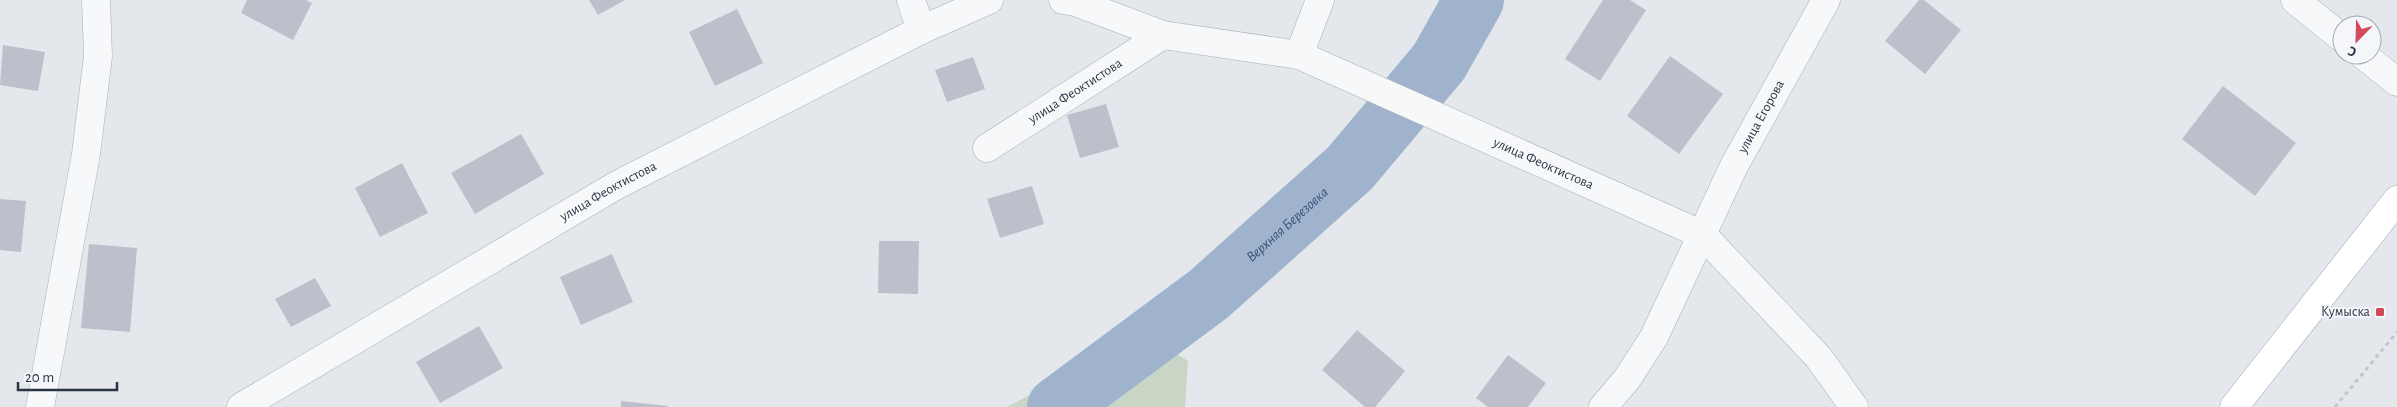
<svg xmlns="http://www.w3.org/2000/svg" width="2397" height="407" font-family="'Alegreya Sans',sans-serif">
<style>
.green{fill:#c9d6c5}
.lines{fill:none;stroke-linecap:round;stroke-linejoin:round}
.river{stroke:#9fb4cc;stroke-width:60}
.building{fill:#bbc0ca}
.minor-casing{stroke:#a9aeb7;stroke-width:29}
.major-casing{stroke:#a3abb8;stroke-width:29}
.path{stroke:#c2c5cb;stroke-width:3;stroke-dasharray:4 4;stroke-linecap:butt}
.minor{stroke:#f7f8fa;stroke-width:28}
.major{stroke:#fff;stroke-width:28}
.poi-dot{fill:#d1495b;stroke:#f4f6f9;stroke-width:2}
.labels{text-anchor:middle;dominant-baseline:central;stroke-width:4;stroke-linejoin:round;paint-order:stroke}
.street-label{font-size:14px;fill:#2b3445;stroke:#f4f6f9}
.poi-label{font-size:14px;fill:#2b3445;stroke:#f4f6f9;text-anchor:end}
.water-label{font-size:15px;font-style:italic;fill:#34527a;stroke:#f4f6f9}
</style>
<rect width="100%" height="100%" fill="#e4e7ec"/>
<path class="green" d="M 1147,335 L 1188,361 L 1185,407 L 1007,407 Z"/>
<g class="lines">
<path class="river" id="s1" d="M 1057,407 L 1209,294 L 1350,168 L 1439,62 L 1474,0"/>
</g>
<path class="building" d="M 247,0 L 306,0 L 312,3 L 293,40 L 241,13 Z
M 589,0 L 625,0 L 598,15 Z
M 1603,0 L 1630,0 L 1646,10 L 1600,81 L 1565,59 Z
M 1919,0 L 1924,0 L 1961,30 L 1925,74 L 1885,41 Z
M 737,9 L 763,63 L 715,86 L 689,32 Z
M 3,45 L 45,52 L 38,91 L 0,85 Z
M 1670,56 L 1723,94 L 1679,154 L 1627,116 Z
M 973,57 L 985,89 L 947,102 L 935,70 Z
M 2223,86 L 2296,143 L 2255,196 L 2182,139 Z
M 1106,104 L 1119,147 L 1080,158 L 1067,115 Z
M 521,134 L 544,174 L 475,214 L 451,173 Z
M 402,163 L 428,213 L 380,237 L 355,188 Z
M 1032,186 L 1044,224 L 1000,238 L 987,199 Z
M 0,199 L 26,201 L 21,252 L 0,250 Z
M 879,241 L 919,241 L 918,294 L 878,293 Z
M 89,244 L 137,248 L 130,332 L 81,328 Z
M 612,254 L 633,302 L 581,325 L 560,277 Z
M 315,278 L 331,306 L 291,327 L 275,299 Z
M 479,326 L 503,368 L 440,403 L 416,362 Z
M 1357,330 L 1405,371 L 1375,407 L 1365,407 L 1322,370 Z
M 1508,355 L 1546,383 L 1528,407 L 1488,407 L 1476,398 Z
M 621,401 L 668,406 L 668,407 L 621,407 Z"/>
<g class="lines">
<defs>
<g id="minor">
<path d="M 911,0 L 921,30"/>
<path d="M 1063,0 L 1075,2 L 1163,35"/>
<path d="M 2295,0 L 2342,38"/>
<path d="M 1299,55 L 1320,0"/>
<path d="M 2363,55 L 2397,82"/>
<path id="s2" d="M 987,148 L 1163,35 L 1299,55 L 1703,235 L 1819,358 L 1854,407"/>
<path d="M 40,407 L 86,154 L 98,56 L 96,0"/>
<path id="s3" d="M 241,407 L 617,185 L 921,30 L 989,0"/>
<path id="s4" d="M 1603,407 L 1627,379 L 1654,337 L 1734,166 L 1826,0"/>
</g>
<path id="major" d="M 2234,407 L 2397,200"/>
</defs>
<use href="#minor" class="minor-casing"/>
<use href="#major" class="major-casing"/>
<path class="path" d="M 2335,407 L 2397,332"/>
<use href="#minor" class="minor"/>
<use href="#major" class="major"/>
</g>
<rect class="poi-dot" x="2375" y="307" width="10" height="10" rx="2.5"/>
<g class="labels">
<g class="street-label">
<text stroke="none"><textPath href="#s2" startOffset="105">улица Феоктистова</textPath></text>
<text stroke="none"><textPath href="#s4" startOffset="332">улица Егорова</textPath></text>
<text stroke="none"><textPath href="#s2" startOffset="614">улица Феоктистова</textPath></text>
<text stroke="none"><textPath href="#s3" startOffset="426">улица Феоктистова</textPath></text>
</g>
<g class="poi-label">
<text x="2370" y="312">Кумыска</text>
</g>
<g class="water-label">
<text stroke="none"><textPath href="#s1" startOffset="294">Верхняя Березовка</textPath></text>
</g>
</g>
<g transform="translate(2357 40) rotate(203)"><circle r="24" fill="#f4f6f9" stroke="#a4a8b1"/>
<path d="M0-4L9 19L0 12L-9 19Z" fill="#d1495b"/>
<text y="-8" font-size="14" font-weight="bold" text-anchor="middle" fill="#2b3445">С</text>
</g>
<path d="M18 382v8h99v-8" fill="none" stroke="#2b3445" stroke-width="2.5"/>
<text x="25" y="382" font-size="15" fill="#2b3445" stroke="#f4f6f9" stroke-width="4" paint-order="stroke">20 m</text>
</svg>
